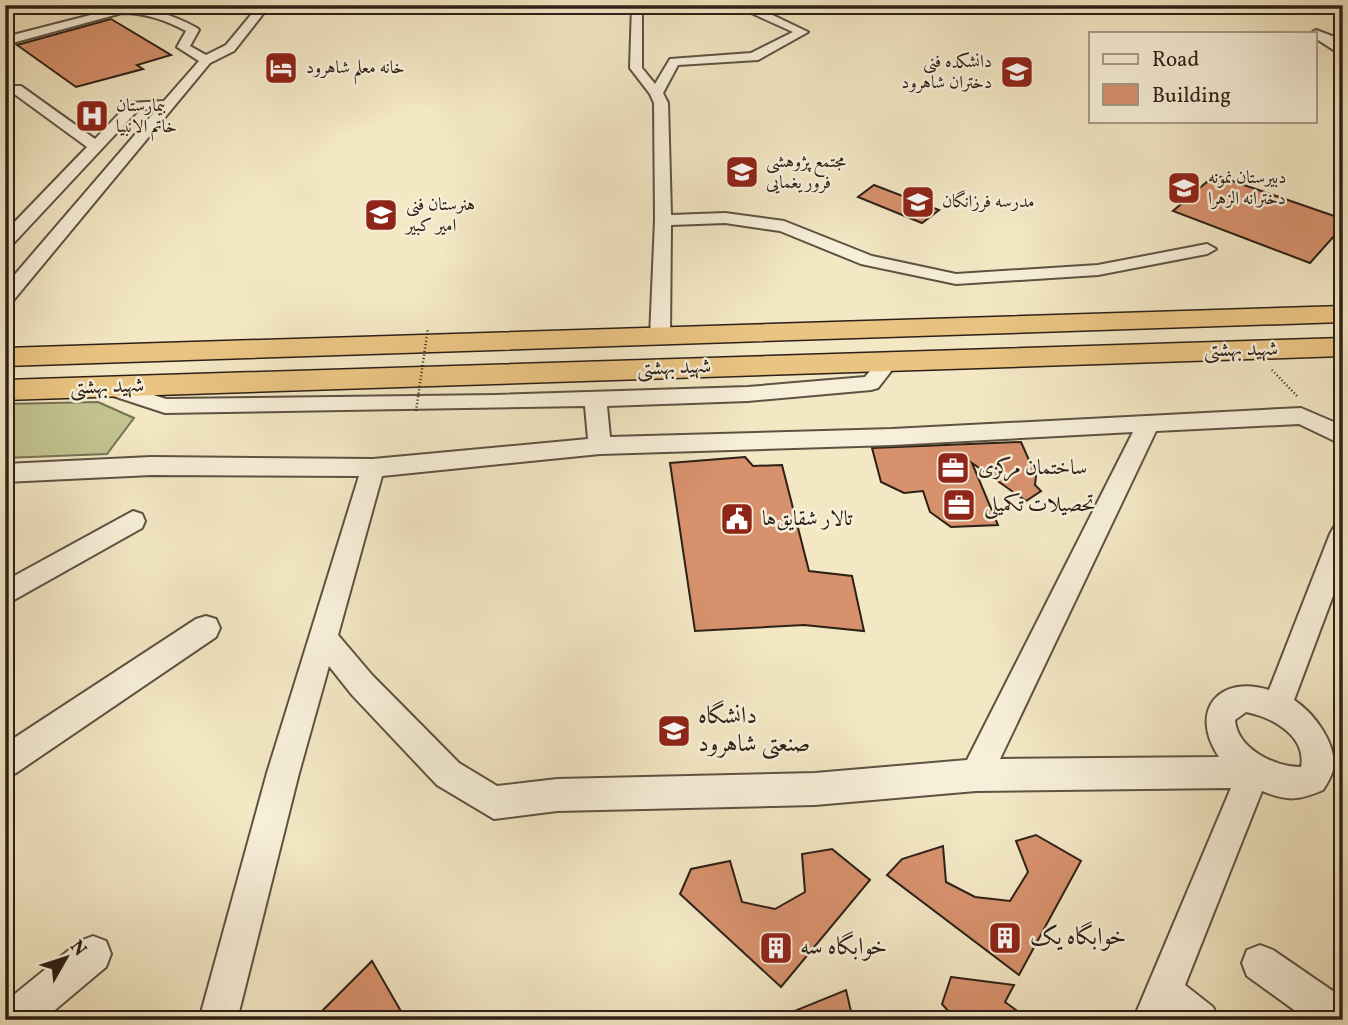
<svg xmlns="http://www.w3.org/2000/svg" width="1348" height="1025" font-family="Vollkorn,Amiri,serif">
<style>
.green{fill:#c2c38f;stroke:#777253;stroke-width:2}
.building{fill:#d7916d;stroke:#2c2017;stroke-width:2}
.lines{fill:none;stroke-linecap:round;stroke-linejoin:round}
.minor-casing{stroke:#5e5242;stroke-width:4}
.highway-casing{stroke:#2c2017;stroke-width:3}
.path{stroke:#2c2017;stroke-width:2.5;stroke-dasharray:1 2.5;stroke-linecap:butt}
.minor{fill:#f7efd9;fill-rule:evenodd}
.highway{fill:#eac482;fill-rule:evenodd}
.path-bridge{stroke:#2c2017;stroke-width:2.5;stroke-dasharray:1 2.5;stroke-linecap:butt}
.labels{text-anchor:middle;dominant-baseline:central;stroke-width:5;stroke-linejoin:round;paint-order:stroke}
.far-poi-label{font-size:18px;fill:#2c2017;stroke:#f7efd9;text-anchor:start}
.street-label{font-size:21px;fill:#2c2017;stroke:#f7efd9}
.poi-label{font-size:21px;fill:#2c2017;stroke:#f7efd9;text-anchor:start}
.near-poi-label{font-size:24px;fill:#2c2017;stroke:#f7efd9;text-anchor:start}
</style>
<rect width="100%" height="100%" fill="#f3e7c4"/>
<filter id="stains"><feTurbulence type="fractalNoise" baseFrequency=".00286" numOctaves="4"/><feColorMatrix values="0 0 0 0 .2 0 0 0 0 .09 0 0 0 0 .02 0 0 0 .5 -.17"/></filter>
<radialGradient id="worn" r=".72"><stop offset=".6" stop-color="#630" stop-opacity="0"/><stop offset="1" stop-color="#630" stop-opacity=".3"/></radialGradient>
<path class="green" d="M 98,402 L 134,418 L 107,454 L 5,458 L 5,404 Z"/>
<path class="building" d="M 111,19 L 171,55 L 137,65 L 143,69 L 76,87 L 17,45 Z
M 1215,175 L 1343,219 L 1343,226 L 1310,263 L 1173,211 Z
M 874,185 L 939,210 L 922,223 L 858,197 Z
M 1021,442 L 1036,476 L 1035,485 L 1041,491 L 1026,501 L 972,463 L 998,525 L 951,527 L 930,512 L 923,491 L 904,493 L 881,482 L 872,448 Z
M 745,457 L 753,466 L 782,465 L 809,571 L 852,576 L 864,631 L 804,625 L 695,631 L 670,463 Z
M 1036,835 L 1081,861 L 1019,975 L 887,875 L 902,859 L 943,846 L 946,882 L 975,897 L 1010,901 L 1028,872 L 1016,841 Z
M 832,849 L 870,880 L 781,987 L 680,894 L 691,869 L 730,861 L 742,902 L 775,909 L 805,892 L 802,854 Z
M 372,961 L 406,1020 L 313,1020 Z
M 951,977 L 1014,985 L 1005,1002 L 1030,1020 L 956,1020 L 942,1004 Z
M 846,990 L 853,1020 L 775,1020 L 775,1019 Z"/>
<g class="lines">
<defs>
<path id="minor" d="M 259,5 L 270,5 L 234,51 L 210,63 L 12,302 L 5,304 L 5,286 L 157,109 L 138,110 L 11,246 L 5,247 L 5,232 L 87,147 L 13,93 L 5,94 L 5,86 L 21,86 L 95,139 L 129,103 L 164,101 L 199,61 L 177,47 L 186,31 C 165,20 146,13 122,13 L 5,45 L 5,37 L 122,7 C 150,7 173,15 197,28 L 199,30 L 190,46 L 206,55 L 226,45 Z
M 632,5 L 642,5 L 642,68 L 655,84 L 670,59 L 751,53 L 793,32 L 749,12 L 747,5 L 758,5 L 758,8 L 808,32 L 758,60 L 678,65 L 663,93 L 668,103 L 671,215 L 725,213 L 784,221 L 872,256 L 956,274 L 1098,265 L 1207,244 L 1216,249 L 1207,254 L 1098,275 L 956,284 L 861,264 L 780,231 L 725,223 L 671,225 L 670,337 L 667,341 L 653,341 L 650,337 L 655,220 L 654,103 L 650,94 L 630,68 Z
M 1316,30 L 1343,40 L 1343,56 L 1315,38 L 1315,33 L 1311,33 Z
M 889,354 L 896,356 L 899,361 L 878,388 L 871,390 L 748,401 L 607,406 L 610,437 L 892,429 L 1301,408 L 1343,426 L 1343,445 L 1299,424 L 1156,431 L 1000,759 L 1219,757 C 1188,711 1219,674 1269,690 L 1330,534 L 1334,527 L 1343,524 L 1343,569 L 1294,700 C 1314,713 1338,745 1333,770 C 1331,777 1327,784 1323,790 C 1298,801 1287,801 1262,791 L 1185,985 L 1213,1007 L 1219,1020 L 1133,1020 L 1231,788 L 976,791 L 815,805 L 557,811 L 494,819 L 437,785 L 352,695 L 329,666 L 299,773 L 237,1020 L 199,1020 L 267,773 L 359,476 L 151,475 L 5,482 L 5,464 L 151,457 L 373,459 L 588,439 L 585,406 L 165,413 L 101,392 L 97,387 L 101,382 L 108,380 L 166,399 L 496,395 L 748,387 L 865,377 L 882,356 ZM 1133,432 L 967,760 L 815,773 L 557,779 L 497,786 L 459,763 L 372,675 L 338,635 L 382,476 L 600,454 L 892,445 ZM 1246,712 C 1272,717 1307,736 1301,767 C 1275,767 1237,749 1235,720 Z
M 133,511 L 142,514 L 145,521 L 142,528 L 5,605 L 5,581 Z
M 206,616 L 216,619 L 220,628 L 216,637 L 16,773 L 5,777 L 5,744 L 196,619 Z
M 93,936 L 106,941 L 111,954 L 106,967 L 43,1020 L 5,1020 L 5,1002 L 80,941 Z
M 1260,945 L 1273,950 L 1343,998 L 1343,1020 L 1308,1020 L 1247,976 L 1242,963 L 1247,950 Z"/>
<path id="highway" d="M 1343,306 L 1343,322 L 5,366 L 5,348 Z
M 1343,338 L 1343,356 L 5,400 L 5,380 Z"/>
</defs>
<use href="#minor" class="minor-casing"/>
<use href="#highway" class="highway-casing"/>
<path class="path" d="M 1272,370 L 1298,397"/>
<use href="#minor" class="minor"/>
<use href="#highway" class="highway"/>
<path class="path-bridge" d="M 416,411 L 428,328"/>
</g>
<defs>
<symbol id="hotel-square" viewBox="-11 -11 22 22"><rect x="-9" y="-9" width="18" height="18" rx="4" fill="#8f2418" stroke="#f7efd9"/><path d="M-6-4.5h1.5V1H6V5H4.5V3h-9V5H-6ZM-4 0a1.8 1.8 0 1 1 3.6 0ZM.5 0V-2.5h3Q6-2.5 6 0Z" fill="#fff"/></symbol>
<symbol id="university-square" viewBox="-11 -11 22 22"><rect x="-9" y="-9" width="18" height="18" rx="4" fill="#8f2418" stroke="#f7efd9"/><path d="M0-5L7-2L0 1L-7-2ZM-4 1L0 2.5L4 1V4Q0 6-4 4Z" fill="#fff"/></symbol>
<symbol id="hospital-square" viewBox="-11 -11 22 22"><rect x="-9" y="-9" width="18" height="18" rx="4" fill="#8f2418" stroke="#f7efd9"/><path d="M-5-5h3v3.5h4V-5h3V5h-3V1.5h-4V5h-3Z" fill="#fff"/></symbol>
<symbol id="school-square" viewBox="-11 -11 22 22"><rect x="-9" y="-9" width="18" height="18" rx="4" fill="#8f2418" stroke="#f7efd9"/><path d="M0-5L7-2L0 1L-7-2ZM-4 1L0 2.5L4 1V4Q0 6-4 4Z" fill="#fff"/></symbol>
<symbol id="office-square" viewBox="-11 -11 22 22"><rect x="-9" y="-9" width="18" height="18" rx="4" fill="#8f2418" stroke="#f7efd9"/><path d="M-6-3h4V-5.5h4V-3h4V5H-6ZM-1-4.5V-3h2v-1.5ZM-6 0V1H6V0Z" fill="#fff"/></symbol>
<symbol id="civic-square" viewBox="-11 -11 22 22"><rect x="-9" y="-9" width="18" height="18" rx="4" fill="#8f2418" stroke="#f7efd9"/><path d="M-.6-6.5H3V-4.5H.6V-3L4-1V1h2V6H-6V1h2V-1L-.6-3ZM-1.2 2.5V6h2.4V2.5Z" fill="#fff"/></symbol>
<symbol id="building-square" viewBox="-11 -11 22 22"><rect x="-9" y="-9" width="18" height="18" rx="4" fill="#8f2418" stroke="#f7efd9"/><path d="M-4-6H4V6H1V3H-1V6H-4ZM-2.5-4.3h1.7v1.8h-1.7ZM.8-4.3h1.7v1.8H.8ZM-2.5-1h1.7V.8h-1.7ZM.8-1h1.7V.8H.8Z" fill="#fff"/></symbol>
</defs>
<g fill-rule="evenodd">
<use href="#hotel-square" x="262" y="49" width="38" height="38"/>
<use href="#university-square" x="998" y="53" width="38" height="38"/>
<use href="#hospital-square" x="73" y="97" width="38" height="38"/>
<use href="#school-square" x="723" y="153" width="38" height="38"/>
<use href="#school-square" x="1165" y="169" width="38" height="38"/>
<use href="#school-square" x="899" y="183" width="38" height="38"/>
<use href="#school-square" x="362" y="196" width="38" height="38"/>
<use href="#office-square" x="934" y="449" width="38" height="38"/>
<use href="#office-square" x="940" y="486" width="38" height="38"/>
<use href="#civic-square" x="718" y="500" width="38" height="38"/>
<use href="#university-square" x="655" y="712" width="38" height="38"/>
<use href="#building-square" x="986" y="919" width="38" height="38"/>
<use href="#building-square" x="757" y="929" width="38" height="38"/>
</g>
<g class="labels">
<g class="far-poi-label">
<text x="992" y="62" text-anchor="end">دانشکده فنی<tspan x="992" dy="21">دختران شاهرود</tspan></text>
<text x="306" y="68">خانه معلم شاهرود</text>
<text x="116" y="106">بیمارستان<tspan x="116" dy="21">خاتم الانبیا</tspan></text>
<text x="766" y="162">مجتمع پژوهشی<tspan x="766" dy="21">فرور یغمایی</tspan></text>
<text x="1208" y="178">دبیرستان نمونه<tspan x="1208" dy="21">دخترانه الزهرا</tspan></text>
<text x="942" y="202">مدرسه فرزانگان</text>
<text x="406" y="205">هنرستان فنی<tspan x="406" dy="21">امیر کبیر</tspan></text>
</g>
<g class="street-label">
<text transform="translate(1241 350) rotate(-1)">شهید بهشتی</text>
<text transform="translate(674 368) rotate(-2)">شهید بهشتی</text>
<text transform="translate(107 387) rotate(-2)">شهید بهشتی</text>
</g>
<g class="poi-label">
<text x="978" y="468">ساختمان مرکزی</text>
<text x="984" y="505">تحصیلات تکمیلی</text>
<text x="762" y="519">تالار شقایق‌‌ها</text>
</g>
<g class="near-poi-label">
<text x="698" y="717">دانشگاه<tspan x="698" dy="28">صنعتی شاهرود</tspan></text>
<text x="1030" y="938">خوابگاه یک</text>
<text x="800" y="948">خوابگاه سه</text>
</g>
</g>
<rect width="1348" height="1025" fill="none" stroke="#f3e7c4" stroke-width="28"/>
<rect x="7" y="7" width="1334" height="1011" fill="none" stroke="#2c2017" stroke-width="3.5"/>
<rect x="14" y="14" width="1320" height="997" fill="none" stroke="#2c2017" stroke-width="2"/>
<rect x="1089" y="32" width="228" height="91" fill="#f7efd9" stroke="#a69c8b" stroke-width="2"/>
<rect x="1103" y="54" width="35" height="10" fill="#f7efd9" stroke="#a69c8b" stroke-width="2"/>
<text x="1152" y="66" font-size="21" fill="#2c2017">Road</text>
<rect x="1103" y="84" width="35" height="21" fill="#d7916d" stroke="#a69c8b" stroke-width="2"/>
<text x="1152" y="102" font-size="21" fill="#2c2017">Building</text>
<g transform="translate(66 958) rotate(51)" stroke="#f7efd9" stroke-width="5" paint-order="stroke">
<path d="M0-5L12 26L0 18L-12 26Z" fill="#2c2017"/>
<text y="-10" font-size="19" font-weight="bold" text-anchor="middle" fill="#2c2017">N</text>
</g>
<rect width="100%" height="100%" filter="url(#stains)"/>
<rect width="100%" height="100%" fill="url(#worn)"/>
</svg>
